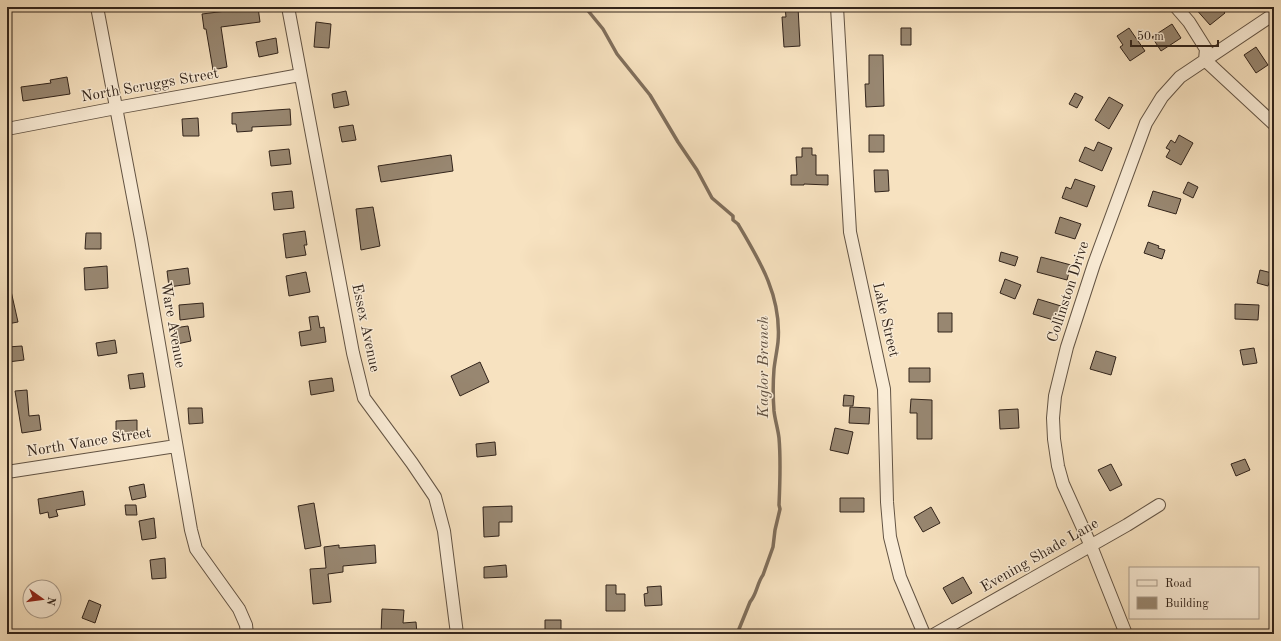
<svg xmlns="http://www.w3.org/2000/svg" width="1281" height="641" font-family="'Old Standard TT',serif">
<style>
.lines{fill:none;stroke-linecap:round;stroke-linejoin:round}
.stream{stroke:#806f5c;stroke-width:3.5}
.building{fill:#988771;stroke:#32241b}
.minor-casing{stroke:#635444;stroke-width:14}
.minor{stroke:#faecd6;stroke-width:12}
.labels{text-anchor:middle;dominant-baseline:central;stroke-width:3;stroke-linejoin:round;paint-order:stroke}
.street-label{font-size:15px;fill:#32241b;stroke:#faecd6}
.water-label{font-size:16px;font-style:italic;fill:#605041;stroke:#faecd6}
</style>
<rect width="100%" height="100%" fill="#f7e2c0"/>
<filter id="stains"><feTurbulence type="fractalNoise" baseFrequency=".005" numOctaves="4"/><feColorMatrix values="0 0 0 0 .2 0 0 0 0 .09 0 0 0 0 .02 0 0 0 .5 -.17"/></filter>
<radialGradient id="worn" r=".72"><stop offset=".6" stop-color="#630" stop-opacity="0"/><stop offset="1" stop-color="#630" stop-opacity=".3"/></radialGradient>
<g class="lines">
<path class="stream" d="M 585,7 L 603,29 L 617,54 L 650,95 L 678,142 L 697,170 L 712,198 L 733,216 L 733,220 L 738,224 C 760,261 782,297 778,342 C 777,351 775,360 774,369 C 773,382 773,398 774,411 C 775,420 778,429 779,438 C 781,461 780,482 779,505 L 780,509 L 775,530 L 773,547 L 763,575 C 757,583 757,594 750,602 L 737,634"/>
</g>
<path class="building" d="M 258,7 L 260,22 L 221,27 L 227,67 L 213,70 L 206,29 L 204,29 L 202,14 Z
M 785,7 L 798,7 L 800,46 L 784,47 L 782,17 L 786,17 Z
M 1194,7 L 1220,7 L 1225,13 L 1210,25 Z
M 316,22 L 331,24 L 329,48 L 314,47 Z
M 1172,24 L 1181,38 L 1161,51 L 1152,37 Z
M 901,28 L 911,28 L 911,45 L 901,45 Z
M 1129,28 L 1145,51 L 1130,61 L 1120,47 L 1123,45 L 1117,36 Z
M 276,38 L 278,53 L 259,57 L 256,42 Z
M 1256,47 L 1268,65 L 1256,73 L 1244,55 Z
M 869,55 L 883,55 L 884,106 L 866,107 L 865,84 L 869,84 Z
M 67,77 L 70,94 L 23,101 L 21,87 L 51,83 L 50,80 Z
M 346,91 L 349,105 L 334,108 L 332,94 Z
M 1075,93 L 1083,97 L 1077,108 L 1069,104 Z
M 1109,97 L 1123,105 L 1109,129 L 1095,120 Z
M 290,109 L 291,125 L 252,127 L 252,131 L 237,132 L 236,124 L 232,124 L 232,113 Z
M 198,118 L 199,136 L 183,136 L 182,119 Z
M 353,125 L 356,140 L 342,142 L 339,127 Z
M 869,135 L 884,135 L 884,152 L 869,152 Z
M 1179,135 L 1193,143 L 1181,165 L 1166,157 L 1170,150 L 1166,148 L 1171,140 L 1175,143 Z
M 1098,142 L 1112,148 L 1102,171 L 1079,161 L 1085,147 L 1094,151 Z
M 802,148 L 812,148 L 812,155 L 816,155 L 816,175 L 828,175 L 828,185 L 804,184 L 804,185 L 791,185 L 791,175 L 797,175 L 796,157 L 802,157 Z
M 289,149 L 291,164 L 271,166 L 269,151 Z
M 451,155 L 453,171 L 381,182 L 378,166 Z
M 874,170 L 888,170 L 889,191 L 875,192 Z
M 1075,179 L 1095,186 L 1087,207 L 1062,198 L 1066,187 L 1071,189 Z
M 1188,182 L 1198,187 L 1193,198 L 1183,193 Z
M 292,191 L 294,208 L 274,210 L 272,193 Z
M 1153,191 L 1181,199 L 1176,214 L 1148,206 Z
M 373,207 L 380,246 L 361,250 L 356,209 Z
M 1060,217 L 1081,224 L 1075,239 L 1055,233 Z
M 305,231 L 307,245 L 304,245 L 306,255 L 286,258 L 283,234 Z
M 86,233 L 101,233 L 101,249 L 85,249 Z
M 1148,242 L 1159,246 L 1158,248 L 1165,250 L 1162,259 L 1144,253 Z
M 1001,252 L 1018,257 L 1015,266 L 999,261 Z
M 1041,257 L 1071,265 L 1067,280 L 1037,272 Z
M 107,266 L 108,288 L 85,290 L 84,268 Z
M 188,268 L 190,284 L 169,287 L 167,271 Z
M 1260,270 L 1272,273 L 1268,286 L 1257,283 Z
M 306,272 L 310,292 L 289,296 L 286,276 Z
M 1005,279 L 1021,285 L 1015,299 L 1000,293 Z
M 11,291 L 18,322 L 7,324 L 7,292 Z
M 1038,299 L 1061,306 L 1057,321 L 1033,314 Z
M 203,303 L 204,317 L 180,320 L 179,305 Z
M 1235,304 L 1259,305 L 1258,320 L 1235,319 Z
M 938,313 L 952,313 L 952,332 L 938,332 Z
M 318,316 L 320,328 L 324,327 L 326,342 L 301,346 L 299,332 L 311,330 L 309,317 Z
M 188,326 L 191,341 L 177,344 L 174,328 Z
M 115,340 L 117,353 L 98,356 L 96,343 Z
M 22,346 L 24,360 L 8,362 L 7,347 Z
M 1254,348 L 1257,363 L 1243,365 L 1240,350 Z
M 1096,351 L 1116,357 L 1111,375 L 1090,369 Z
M 480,362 L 489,382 L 460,396 L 451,376 Z
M 909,368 L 930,368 L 930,382 L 909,382 Z
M 143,373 L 145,387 L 130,389 L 128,375 Z
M 332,378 L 334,391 L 311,395 L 309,381 Z
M 27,390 L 29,416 L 39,415 L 41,430 L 22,433 L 15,391 Z
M 844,395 L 854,396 L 853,406 L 843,406 Z
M 911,399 L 932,400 L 932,439 L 917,439 L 917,413 L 910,413 Z
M 850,407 L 870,408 L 869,424 L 849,423 Z
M 188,408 L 202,408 L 203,423 L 189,424 Z
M 1018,409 L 1019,428 L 1000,429 L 999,410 Z
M 137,420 L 137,434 L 116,435 L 116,421 Z
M 835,428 L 853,432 L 848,454 L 830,450 Z
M 495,442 L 496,455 L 477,457 L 476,444 Z
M 1245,459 L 1250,470 L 1236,476 L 1231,464 Z
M 1111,464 L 1122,485 L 1110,491 L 1098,470 Z
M 144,484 L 146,497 L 132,500 L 129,487 Z
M 83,491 L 85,505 L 56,510 L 58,516 L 49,518 L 48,512 L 40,514 L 38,499 Z
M 840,498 L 864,498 L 864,512 L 840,512 Z
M 314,503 L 321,546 L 305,549 L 298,506 Z
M 125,505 L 136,505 L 137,515 L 126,515 Z
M 512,506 L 512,522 L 499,522 L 499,536 L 484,537 L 483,507 Z
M 931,507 L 940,523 L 923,532 L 914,517 Z
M 154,518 L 156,538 L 142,540 L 139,521 Z
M 339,545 L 339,548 L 375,545 L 376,563 L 343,566 L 343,572 L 328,574 L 331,602 L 313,604 L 310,569 L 326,568 L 324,547 Z
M 165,558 L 166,578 L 152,579 L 150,560 Z
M 506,565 L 507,577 L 484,578 L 484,567 Z
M 963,577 L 972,593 L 952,604 L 943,588 Z
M 606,585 L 616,585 L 616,594 L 625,594 L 625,611 L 606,611 Z
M 661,586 L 662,605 L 645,606 L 644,594 L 648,593 L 647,587 Z
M 89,600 L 101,605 L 95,623 L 82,618 Z
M 382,609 L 404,610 L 403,623 L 416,622 L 417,634 L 381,634 Z
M 545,620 L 561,620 L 561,632 L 545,632 Z"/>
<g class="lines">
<defs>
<path id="minor" d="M 97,7 L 141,239 L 191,530 L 196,549 L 239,609 L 246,625 L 247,634
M 288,7 L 353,353 L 364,398 L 412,463 L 435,497 L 444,531 L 457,634
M 837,7 L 850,232 L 884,389 L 887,502 L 890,537 L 900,577 L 924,634
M 1176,7 L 1189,22 L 1206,49 L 1205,60 L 1274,124
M 7,129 L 116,108 L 300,75
M 7,472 L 176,446
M 935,634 L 1127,525 L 1159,505
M 1126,634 L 1091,546 L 1063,484 L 1058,466 L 1054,439 L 1053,418 L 1055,396 L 1067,347 L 1094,264 L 1146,123 L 1162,97 L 1180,77 L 1274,14"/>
</defs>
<use href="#minor" class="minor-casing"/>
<use href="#minor" class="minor"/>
</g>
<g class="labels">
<g class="street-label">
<text transform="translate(150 86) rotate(-10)">North Scruggs Street</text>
<text transform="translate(1069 292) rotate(-72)">Collinston Drive</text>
<text transform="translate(885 320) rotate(77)">Lake Street</text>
<text transform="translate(172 325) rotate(80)">Ware Avenue</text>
<text transform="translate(365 328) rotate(78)">Essex Avenue</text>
<text transform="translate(89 443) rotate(-9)">North Vance Street</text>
<text transform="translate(1040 556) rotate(-30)">Evening Shade Lane</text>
</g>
<g class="water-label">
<text transform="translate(764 367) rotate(-90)">Kaglor Branch</text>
</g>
</g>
<rect width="1281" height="641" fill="none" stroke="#f7e2c0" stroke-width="24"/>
<rect x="8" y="8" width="1265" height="625" fill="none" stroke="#32241b" stroke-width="2"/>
<rect x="12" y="12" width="1257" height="617" fill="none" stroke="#32241b"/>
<rect x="1129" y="567" width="130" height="52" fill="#faecd6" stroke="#aa9c8b"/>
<rect x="1137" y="580" width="20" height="6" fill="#faecd6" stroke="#aa9c8b"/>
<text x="1165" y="587" font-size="12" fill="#32241b">Road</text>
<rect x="1137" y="597" width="20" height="12" fill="#988771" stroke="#aa9c8b"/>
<text x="1165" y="607" font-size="12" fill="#32241b">Building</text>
<g transform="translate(42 599) rotate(104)"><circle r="19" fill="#faecd6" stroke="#aa9c8b"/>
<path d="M0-3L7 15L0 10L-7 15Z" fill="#8f2418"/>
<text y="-6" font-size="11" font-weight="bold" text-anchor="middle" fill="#32241b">N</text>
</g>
<path d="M1131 40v6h87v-6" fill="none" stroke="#32241b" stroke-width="2"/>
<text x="1137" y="40" font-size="12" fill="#32241b" stroke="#faecd6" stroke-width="3" paint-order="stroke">50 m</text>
<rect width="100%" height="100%" filter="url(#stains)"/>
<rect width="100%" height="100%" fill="url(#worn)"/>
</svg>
